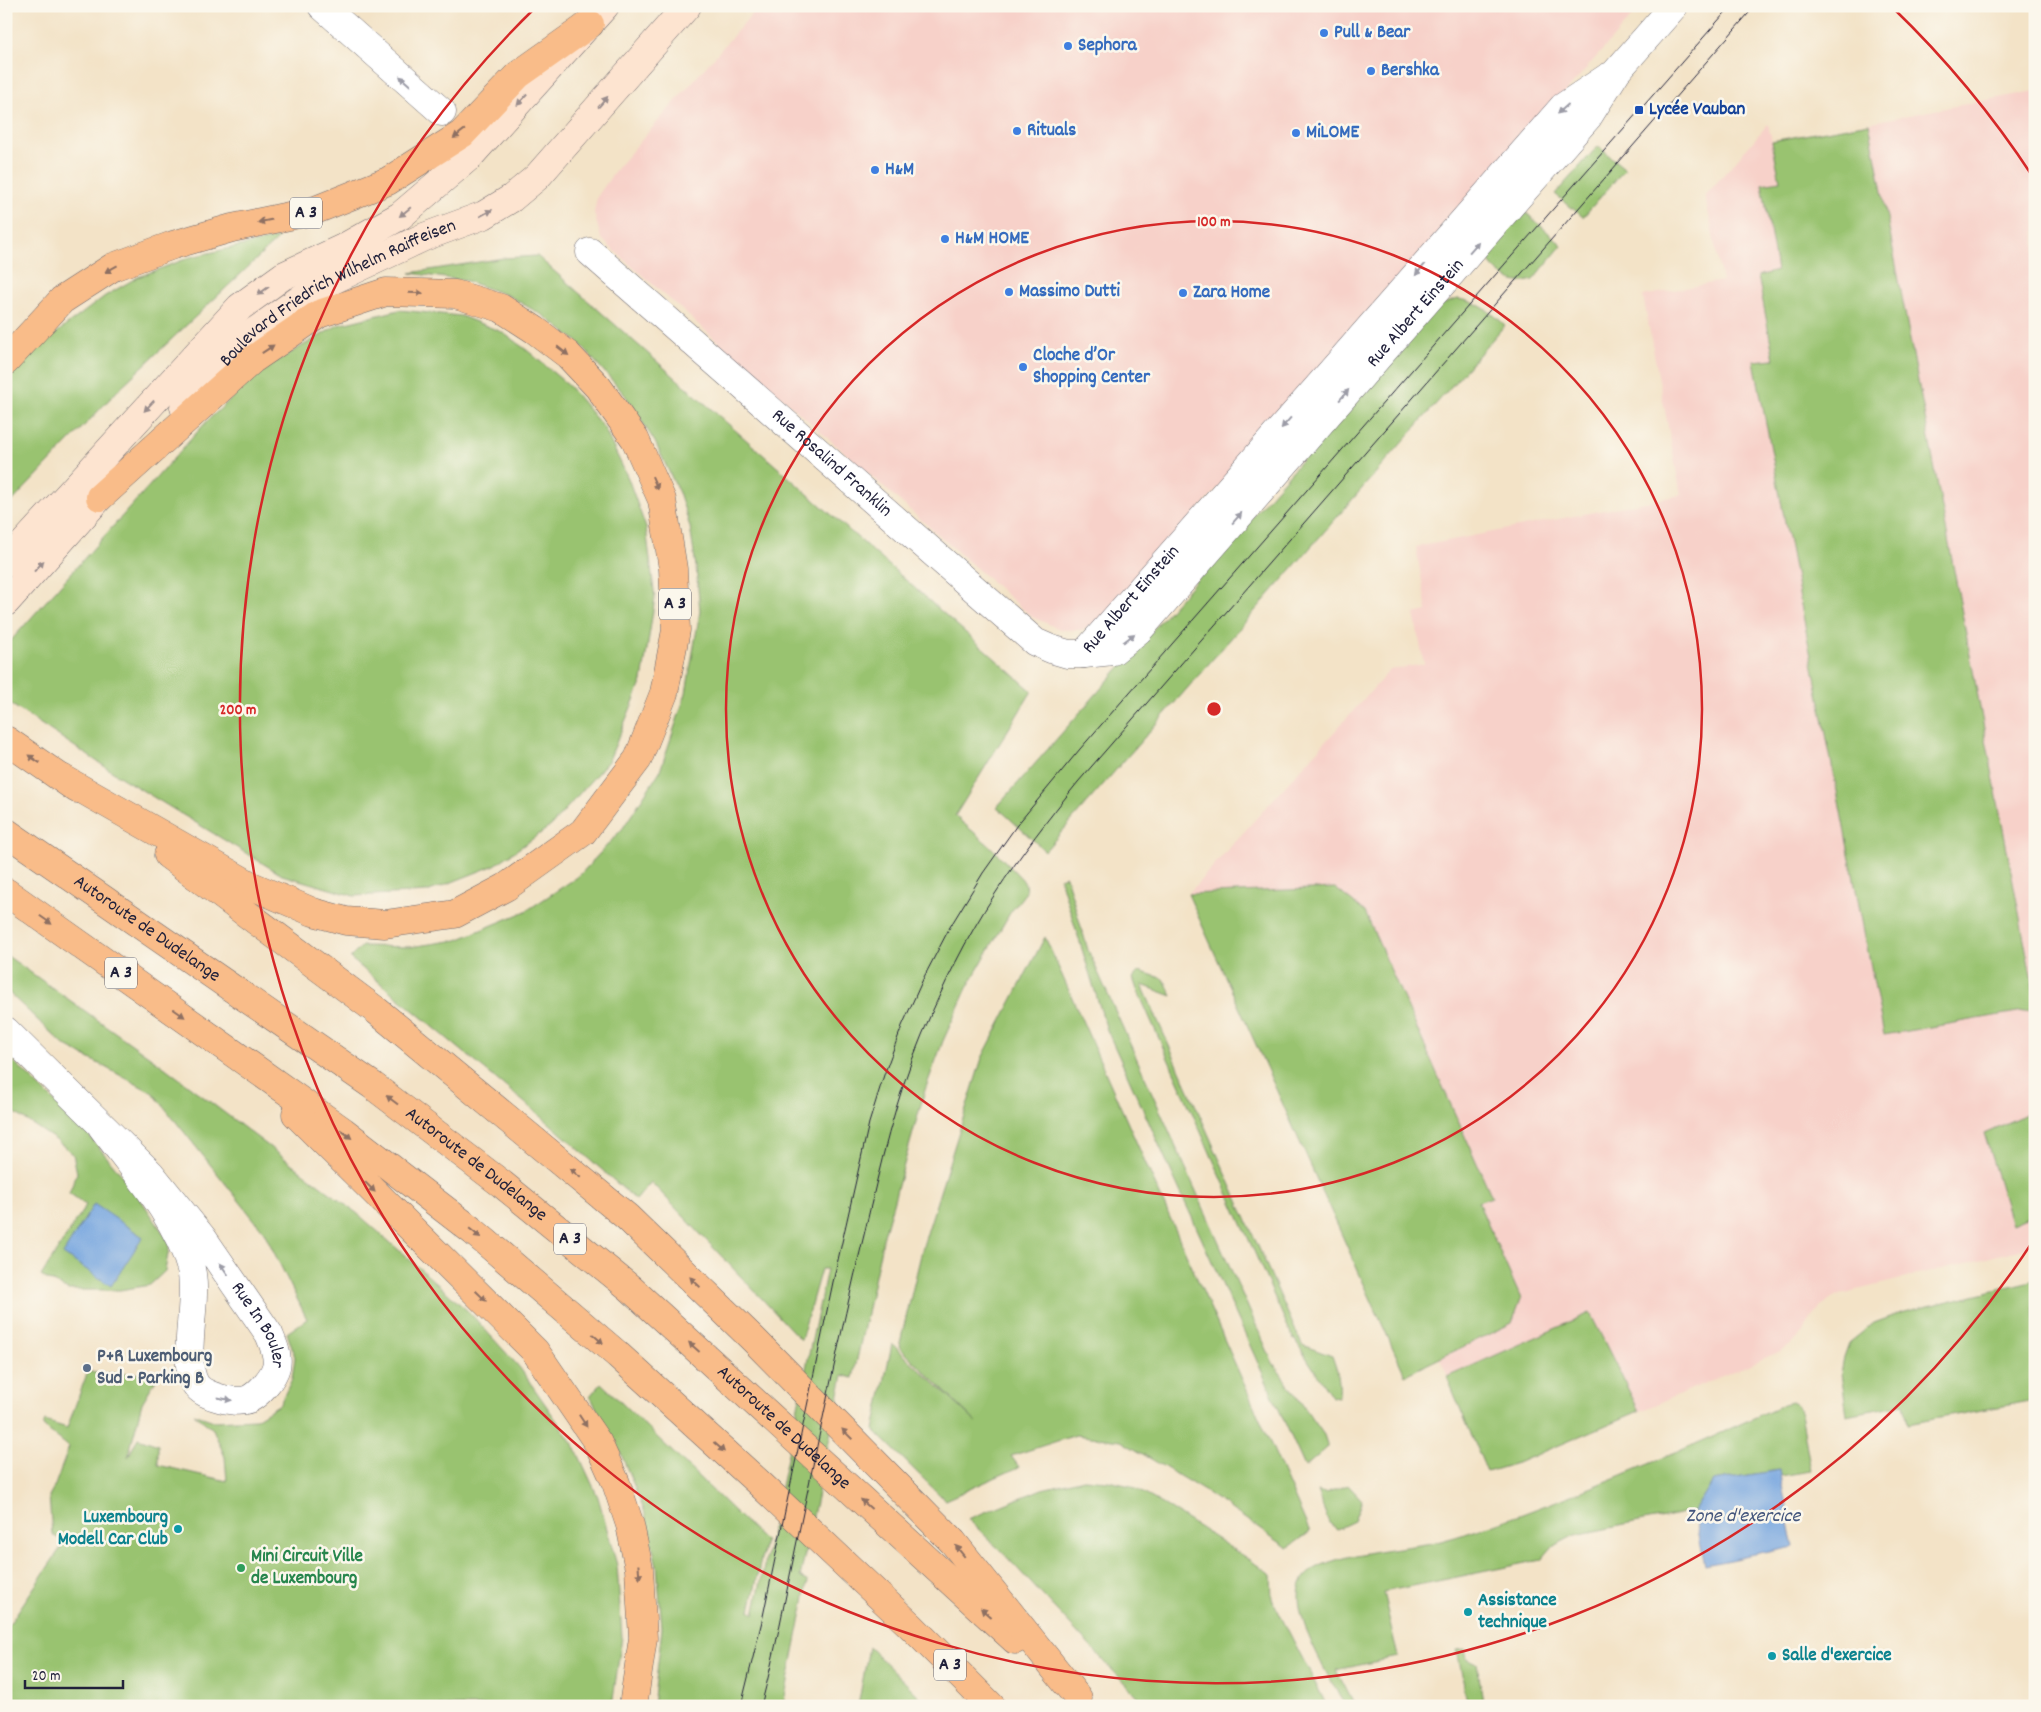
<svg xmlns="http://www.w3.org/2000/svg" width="2041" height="1712" font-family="Dekko,sans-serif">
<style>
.built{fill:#f7d1c9}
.green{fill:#99c36f;stroke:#5e7255}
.water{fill:#76a5df;stroke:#4c648d}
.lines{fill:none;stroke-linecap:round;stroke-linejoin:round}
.street-casing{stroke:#6b666c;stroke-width:29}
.secondary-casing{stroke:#6b666c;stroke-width:29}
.highway-casing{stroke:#6b666c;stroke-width:29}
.street{stroke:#fff;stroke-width:28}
.secondary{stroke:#fde4d0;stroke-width:28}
.highway{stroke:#f9bc89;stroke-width:28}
.tram{stroke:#22223b;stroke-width:1}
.oneway{fill:#9c9ca7}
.oneway2{fill:#9a8d8d}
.oneway3{fill:#8e6f62}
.ring{fill:none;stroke:#d62828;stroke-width:2.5}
.shop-dot{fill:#3f7fe0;stroke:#fbf7ec;stroke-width:2}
.transit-dot{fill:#1a4fb4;stroke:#fbf7ec;stroke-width:2}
.service-dot{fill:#5c6f8a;stroke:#fbf7ec;stroke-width:2}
.culture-dot{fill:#0f9aa8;stroke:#fbf7ec;stroke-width:2}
.leisure-dot{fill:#2e9e5b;stroke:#fbf7ec;stroke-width:2}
.labels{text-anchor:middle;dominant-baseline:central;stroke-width:5;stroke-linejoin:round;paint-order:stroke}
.shield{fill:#fbf7ec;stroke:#636270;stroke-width:1}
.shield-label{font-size:18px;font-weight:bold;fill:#22223b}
.shop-label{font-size:19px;font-weight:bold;fill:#366cbe;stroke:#fbf7ec;text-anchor:start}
.transit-label{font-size:19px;font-weight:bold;fill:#164399;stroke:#fbf7ec;text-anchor:start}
.street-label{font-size:19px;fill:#22223b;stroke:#fbf7ec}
.service-label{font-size:19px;font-weight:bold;fill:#4e5e75;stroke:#fbf7ec;text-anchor:start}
.culture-label{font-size:19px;font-weight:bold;fill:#0d838f;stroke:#fbf7ec;text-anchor:start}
.leisure-label{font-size:19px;font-weight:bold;fill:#27864d;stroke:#fbf7ec;text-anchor:start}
.water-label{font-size:20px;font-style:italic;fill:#44567d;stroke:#fbf7ec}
.centre{fill:#d62828;stroke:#fbf7ec;stroke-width:2.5}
.ring-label{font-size:15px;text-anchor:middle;font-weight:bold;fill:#d62828;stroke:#fbf7ec;stroke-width:5;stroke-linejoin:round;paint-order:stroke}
</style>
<rect width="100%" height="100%" fill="#fbf7ec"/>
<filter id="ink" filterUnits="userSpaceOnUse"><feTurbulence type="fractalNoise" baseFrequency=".02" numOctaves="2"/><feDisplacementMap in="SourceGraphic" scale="10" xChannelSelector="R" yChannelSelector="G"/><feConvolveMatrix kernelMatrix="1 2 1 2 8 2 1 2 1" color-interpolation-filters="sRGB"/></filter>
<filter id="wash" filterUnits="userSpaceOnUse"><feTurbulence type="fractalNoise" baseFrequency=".0096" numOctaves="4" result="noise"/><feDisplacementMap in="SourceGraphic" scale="20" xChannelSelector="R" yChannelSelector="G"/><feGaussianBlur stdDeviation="1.12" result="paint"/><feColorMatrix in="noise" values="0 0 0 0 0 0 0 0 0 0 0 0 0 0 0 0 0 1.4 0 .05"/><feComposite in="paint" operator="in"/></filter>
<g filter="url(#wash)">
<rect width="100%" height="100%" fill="#f3e3c7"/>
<path class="built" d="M 759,6 L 1641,6 L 1102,620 L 1081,630 L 1062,630 L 1032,617 L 610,247 L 601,238 L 594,213 L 597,197 L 617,168 Z
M 2035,91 L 2035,1246 L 1841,1294 L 1830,1299 L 1821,1307 L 1813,1316 L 1799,1338 L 1781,1351 L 1520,1462 L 1487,1472 L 1440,1358 L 1512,1323 L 1521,1299 L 1478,1201 L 1492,1196 L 1365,913 L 1335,888 L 1188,894 L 1390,670 L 1424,664 L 1414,614 L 1427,611 L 1416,547 L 1681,495 L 1643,296 L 1722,281 L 1705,196 L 1768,124 L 1772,141 Z"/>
<path class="green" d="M 1869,123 L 2035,997 L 2035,1009 L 1884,1035 L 1754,361 L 1774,359 L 1758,276 L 1777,271 L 1762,184 L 1780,181 L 1772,141 Z
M 1598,146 L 1625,169 L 1583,217 L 1555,194 Z
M 1522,209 L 1562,245 L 1533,280 C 1527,282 1519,283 1513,281 C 1502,277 1486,263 1485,252 Z
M 280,237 L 122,386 L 6,508 L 6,380 L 26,356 L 105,296 L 138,277 L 191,257 Z
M 537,256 L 1032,691 L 955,816 L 991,847 L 1022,879 L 1025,884 L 1026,892 L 1010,913 L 967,988 L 943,1041 L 925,1090 L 883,1239 L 853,1378 L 843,1375 L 800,1577 L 808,1582 L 783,1706 L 653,1706 L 662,1628 L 657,1566 L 644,1510 L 621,1454 L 590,1396 L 601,1383 L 765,1541 L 750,1611 L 754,1614 L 827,1269 L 821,1269 L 801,1340 L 651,1182 L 636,1200 L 548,1122 L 350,958 L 362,946 L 410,947 L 457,940 L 526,911 L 579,876 L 623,828 L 660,771 L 686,693 L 700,611 L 696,567 L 690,527 L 680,495 L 655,442 L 625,395 L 578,342 L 544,316 L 509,296 L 467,281 L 410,273 L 504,258 Z
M 1458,299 C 1478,302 1490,311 1505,325 L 1045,851 L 997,807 L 1437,306 Z
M 399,310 L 461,316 L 502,332 L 528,351 L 569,386 L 604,428 L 628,478 L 646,528 L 655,598 L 642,681 L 609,760 L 551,826 L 495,865 L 427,892 L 354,896 L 282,875 L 122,778 L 6,701 L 6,646 L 208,420 L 265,368 L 338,325 Z
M 1066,876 L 1088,950 L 1273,1363 L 1324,1435 L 1328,1447 L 1305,1467 L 1107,1030 L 1060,878 Z
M 1335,888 L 1365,912 L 1492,1197 L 1478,1202 L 1521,1299 L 1512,1323 L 1405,1375 L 1188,894 Z
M 1045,937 L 1310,1532 L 1288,1548 L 1206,1492 L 1121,1441 L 1076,1435 L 1011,1456 L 1019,1467 L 945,1500 L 874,1430 L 892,1344 L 977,1423 L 899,1347 L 923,1246 L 982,1058 Z
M 6,955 L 164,1067 L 358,1214 L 469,1312 L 520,1368 L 575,1447 L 598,1497 L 617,1565 L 622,1637 L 612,1706 L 6,1706 L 6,1629 L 64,1543 L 52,1534 L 49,1496 L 55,1485 L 69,1447 L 43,1426 L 45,1421 L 67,1428 L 88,1371 L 95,1373 L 159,1374 L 142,1403 L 128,1457 L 138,1438 L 158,1445 L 158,1465 L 227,1481 L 225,1457 L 213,1429 L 194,1414 L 214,1421 L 256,1419 L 280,1404 L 292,1379 L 295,1357 L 287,1333 L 307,1319 L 264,1232 L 153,1093 L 64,1045 L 6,990 Z
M 1139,971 L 1164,979 L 1172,996 L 1142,985 L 1302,1345 L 1332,1356 C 1337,1370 1342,1384 1338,1398 L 1332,1397 L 1291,1334 L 1136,987 L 1133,978 Z
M 6,1054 L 87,1133 L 135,1191 L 170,1243 L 165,1271 L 150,1285 L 120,1290 L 68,1290 L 41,1276 L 86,1205 L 69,1193 L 77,1173 L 73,1154 L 56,1140 L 6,1107 Z
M 2035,1110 L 2035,1214 L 2012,1224 L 1984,1133 Z
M 2035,1280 L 2035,1400 L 1908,1424 L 1904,1404 L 1847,1415 L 1841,1373 L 1844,1357 L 1849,1343 L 1874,1323 L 1904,1312 Z
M 1590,1313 L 1639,1411 L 1520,1462 L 1487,1472 L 1447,1377 Z
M 1791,1402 L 1798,1406 L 1801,1414 L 1811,1471 L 1780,1476 L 1779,1470 L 1713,1481 L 1694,1511 L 1575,1535 L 1552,1547 L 1541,1560 L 1383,1592 L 1398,1657 L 1336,1670 L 1355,1706 L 1346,1706 C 1330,1680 1284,1606 1304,1578 C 1323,1552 1409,1549 1441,1541 C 1482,1530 1522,1514 1562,1499 C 1637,1470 1711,1438 1784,1404 Z
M 1084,1479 L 1108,1481 L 1131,1486 L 1166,1506 L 1271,1574 L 1272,1599 L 1327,1706 L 1146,1706 L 1003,1553 L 968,1519 L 1042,1489 Z
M 1348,1485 L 1362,1500 L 1354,1521 L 1337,1529 L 1329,1523 L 1317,1491 L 1325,1493 Z
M 869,1647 L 929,1706 L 858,1706 Z
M 1465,1649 L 1467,1658 L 1477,1663 L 1483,1701 L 1479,1706 L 1468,1706 L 1457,1650 Z"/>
<path class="water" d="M 94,1204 L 143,1237 L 111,1286 L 63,1254 Z
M 1779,1470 L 1794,1547 L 1705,1565 L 1694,1511 L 1713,1481 Z"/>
</g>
<g filter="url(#ink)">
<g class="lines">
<defs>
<g id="street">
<path d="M 322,6 L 442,112"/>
<path id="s1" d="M 590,252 L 1035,642 L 1051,649 L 1068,654 L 1084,654 L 1113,651 L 1139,630 L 1588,117 L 1617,71 L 1674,6"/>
<path id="s2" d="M 1084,654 L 1563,107 L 1608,77"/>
<path id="s3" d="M 6,1031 L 151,1174 L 202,1237 L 269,1334 C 273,1344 279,1356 276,1367 C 273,1378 259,1394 249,1399 C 236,1404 204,1397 196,1385 C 180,1361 199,1301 191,1269 C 177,1217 134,1170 102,1127"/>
</g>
<g id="secondary">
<path id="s4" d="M 184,407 L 254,332 L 316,288 L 424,237 L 484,215 L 512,198 L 537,177 L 687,6"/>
<path d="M 6,563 L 240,307 L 283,276 L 343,248 L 400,216 L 470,156 L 605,6"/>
<path d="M 6,602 L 115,480"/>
</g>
<g id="highway">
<path d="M 6,361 L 62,300 L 113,267 L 173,245 L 232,228 L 313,211 L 388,181 L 462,134 L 518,75 L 590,24"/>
<path d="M 6,740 L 77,789"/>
<path d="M 62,778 L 252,886 L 313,912 L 346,921 L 385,924 L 455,914 L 506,887 L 583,832 L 638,759 L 664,693 L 676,630 L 673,569 L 662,500 L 635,439 L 598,387 L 568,355 L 535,330 L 501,308 L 455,294 L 386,292 L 319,314 L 252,360 L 100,497"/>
<path id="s5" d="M 6,832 L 372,1085 L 502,1184 L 630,1288 L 1015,1640"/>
<path d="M 168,855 L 377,1011 L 627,1217 L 753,1339 L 953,1542 L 1078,1698"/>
<path d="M 6,892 L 343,1131 L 474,1232 L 618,1355 L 759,1483 L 910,1625 L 991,1706"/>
<path d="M 296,1114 L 535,1351 L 598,1443 L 616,1483 L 630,1525 L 639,1569 L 643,1638 L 633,1706"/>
</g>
</defs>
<use href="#street" class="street-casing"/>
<use href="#secondary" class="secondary-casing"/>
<use href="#highway" class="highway-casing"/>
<use href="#street" class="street"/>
<use href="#secondary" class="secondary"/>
<use href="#highway" class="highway"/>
<path class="tram" d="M 741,1706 L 762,1621 L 833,1282 L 869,1123 L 884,1075 L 902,1026 L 924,977 L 950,927 L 983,873 L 1017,825 L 1080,749 L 1731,6
M 761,1706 C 775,1653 785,1599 796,1546 C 818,1442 839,1338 864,1235 C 880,1167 895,1099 922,1035 C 943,986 966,938 995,894 C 1020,855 1049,818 1078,782 L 1755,6"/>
</g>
<defs><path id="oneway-solid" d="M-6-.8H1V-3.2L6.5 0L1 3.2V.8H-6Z" transform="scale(1.25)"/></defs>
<g class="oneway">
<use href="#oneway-solid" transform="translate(405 81) rotate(-138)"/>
<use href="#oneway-solid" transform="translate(1563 109) rotate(138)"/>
<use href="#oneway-solid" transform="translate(1474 247) rotate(-49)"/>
<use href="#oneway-solid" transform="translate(1420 270) rotate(131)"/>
<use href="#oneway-solid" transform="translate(1344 395) rotate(-49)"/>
<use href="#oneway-solid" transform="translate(1286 423) rotate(131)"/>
<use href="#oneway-solid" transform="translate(1237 518) rotate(-49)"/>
<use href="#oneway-solid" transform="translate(1129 638) rotate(-38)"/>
<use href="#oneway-solid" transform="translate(224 1269) rotate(-125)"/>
<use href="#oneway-solid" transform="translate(225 1399) rotate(11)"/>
</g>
<g class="oneway2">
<use href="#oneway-solid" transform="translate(522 100) rotate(133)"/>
<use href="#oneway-solid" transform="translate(603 102) rotate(-49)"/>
<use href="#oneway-solid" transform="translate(405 212) rotate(141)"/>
<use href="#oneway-solid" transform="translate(486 213) rotate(-28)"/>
<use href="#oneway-solid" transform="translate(263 291) rotate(144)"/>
<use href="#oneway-solid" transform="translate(149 406) rotate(133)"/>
<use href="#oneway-solid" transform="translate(39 566) rotate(-48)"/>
</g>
<g class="oneway3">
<use href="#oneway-solid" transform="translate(459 134) rotate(142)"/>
<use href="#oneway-solid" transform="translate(265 221) rotate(169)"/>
<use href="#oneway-solid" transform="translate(111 269) rotate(151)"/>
<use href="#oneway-solid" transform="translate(416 293) rotate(2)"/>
<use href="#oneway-solid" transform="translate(268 349) rotate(-34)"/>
<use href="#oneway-solid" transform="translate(563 351) rotate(38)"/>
<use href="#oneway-solid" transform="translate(655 483) rotate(66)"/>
<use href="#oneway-solid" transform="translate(34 759) rotate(-146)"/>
<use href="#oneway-solid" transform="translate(46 920) rotate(35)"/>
<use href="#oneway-solid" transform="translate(179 1013) rotate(35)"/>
<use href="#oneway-solid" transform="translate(392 1100) rotate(-143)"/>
<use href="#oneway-solid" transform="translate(346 1134) rotate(37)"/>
<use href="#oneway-solid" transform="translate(575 1173) rotate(-140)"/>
<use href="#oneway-solid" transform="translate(370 1187) rotate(45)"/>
<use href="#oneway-solid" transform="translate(475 1233) rotate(39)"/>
<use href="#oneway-solid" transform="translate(695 1282) rotate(-136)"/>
<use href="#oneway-solid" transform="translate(481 1296) rotate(44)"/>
<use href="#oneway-solid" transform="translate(598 1339) rotate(41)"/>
<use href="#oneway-solid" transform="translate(694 1347) rotate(-138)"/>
<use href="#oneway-solid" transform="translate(583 1421) rotate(57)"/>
<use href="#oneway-solid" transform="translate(847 1434) rotate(-135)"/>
<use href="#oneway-solid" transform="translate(719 1447) rotate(42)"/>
<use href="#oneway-solid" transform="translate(866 1504) rotate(-138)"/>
<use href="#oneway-solid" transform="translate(960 1551) rotate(-129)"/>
<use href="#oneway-solid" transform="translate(639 1572) rotate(85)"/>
<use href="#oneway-solid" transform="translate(986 1613) rotate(-138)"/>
</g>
</g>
<g class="ring">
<circle cx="1214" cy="709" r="488"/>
<path d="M2033 1241A976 976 0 1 1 536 7M1892 7A976 976 0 0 1 2033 177"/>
</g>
<g class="shop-dot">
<circle cx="1324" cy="33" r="5"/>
<circle cx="1068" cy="46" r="5"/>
<circle cx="1371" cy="71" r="5"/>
<circle cx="1017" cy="131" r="5"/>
<circle cx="1296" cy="133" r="5"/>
<circle cx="875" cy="170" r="5"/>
<circle cx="945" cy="239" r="5"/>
<circle cx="1009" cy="292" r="5"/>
<circle cx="1183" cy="293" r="5"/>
<circle cx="1023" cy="367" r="5"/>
</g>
<rect class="transit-dot" x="1634" y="105" width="10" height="10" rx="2.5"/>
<circle class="service-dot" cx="87" cy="1368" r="5"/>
<g class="culture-dot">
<circle cx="178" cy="1529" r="5"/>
<circle cx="1468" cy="1612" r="5"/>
<circle cx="1772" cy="1656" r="5"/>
</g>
<circle class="leisure-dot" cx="241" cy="1568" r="5"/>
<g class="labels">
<g class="shield">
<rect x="290" y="197.5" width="32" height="31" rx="4"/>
<rect x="659" y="588.5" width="32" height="31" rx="4"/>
<rect x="105" y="957.5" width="32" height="31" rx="4"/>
<rect x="554" y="1223.5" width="32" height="31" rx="4"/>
<rect x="934" y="1649.5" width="32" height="31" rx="4"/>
</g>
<g class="shield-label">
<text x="306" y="213">A 3</text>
<text x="675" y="604">A 3</text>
<text x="121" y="973">A 3</text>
<text x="570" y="1239">A 3</text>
<text x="950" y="1665">A 3</text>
</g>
<g class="shop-label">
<text x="1334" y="33">Pull &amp; Bear</text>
<text x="1078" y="46">Sephora</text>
<text x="1381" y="71">Bershka</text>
<text x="1027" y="131">Rituals</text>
<text x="1306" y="133">MiLOME</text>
<text x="885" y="170">H&amp;M</text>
<text x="955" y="239">H&amp;M HOME</text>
<text x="1019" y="292">Massimo Dutti</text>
<text x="1193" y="293">Zara Home</text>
<text x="1033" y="356">Cloche d’Or<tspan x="1033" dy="22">Shopping Center</tspan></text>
</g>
<g class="transit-label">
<text x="1649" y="110">Lycée Vauban</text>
</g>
<g class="street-label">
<text stroke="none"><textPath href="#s4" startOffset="195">Boulevard Friedrich Wilhelm Raiffeisen</textPath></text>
<text stroke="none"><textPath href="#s1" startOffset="1126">Rue Albert Einstein</textPath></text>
<text stroke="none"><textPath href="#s1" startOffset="321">Rue Rosalind Franklin</textPath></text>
<text stroke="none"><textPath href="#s2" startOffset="72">Rue Albert Einstein</textPath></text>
<text stroke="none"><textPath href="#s5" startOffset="171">Autoroute de Dudelange</textPath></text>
<text stroke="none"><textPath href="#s5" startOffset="576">Autoroute de Dudelange</textPath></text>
<text stroke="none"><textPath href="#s3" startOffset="390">Rue In Bouler</textPath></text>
<text stroke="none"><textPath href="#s5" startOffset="981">Autoroute de Dudelange</textPath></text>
</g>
<g class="service-label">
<text x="97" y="1357">P+R Luxembourg<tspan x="97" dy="22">Sud - Parking B</tspan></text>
</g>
<g class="culture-label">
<text x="168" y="1518" text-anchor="end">Luxembourg<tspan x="168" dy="22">Modell Car Club</tspan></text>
<text x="1478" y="1601">Assistance<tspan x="1478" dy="22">technique</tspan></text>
<text x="1782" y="1656">Salle d'exercice</text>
</g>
<g class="leisure-label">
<text x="251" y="1557">Mini Circuit Ville<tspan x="251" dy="22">de Luxembourg</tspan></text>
</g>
<g class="water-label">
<text x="1743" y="1517">Zone d'exercice</text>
</g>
</g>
<circle cx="1214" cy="709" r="8" class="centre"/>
<g class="ring-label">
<text x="1214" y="226">100 m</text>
<text x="238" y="714">200 m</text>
</g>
<rect width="2041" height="1712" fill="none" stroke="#fbf7ec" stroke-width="25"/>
<path d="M25 1680v8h98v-8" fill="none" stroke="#22223b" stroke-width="2.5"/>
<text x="32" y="1680" font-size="15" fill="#22223b" stroke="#fbf7ec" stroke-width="4" paint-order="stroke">20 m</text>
</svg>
